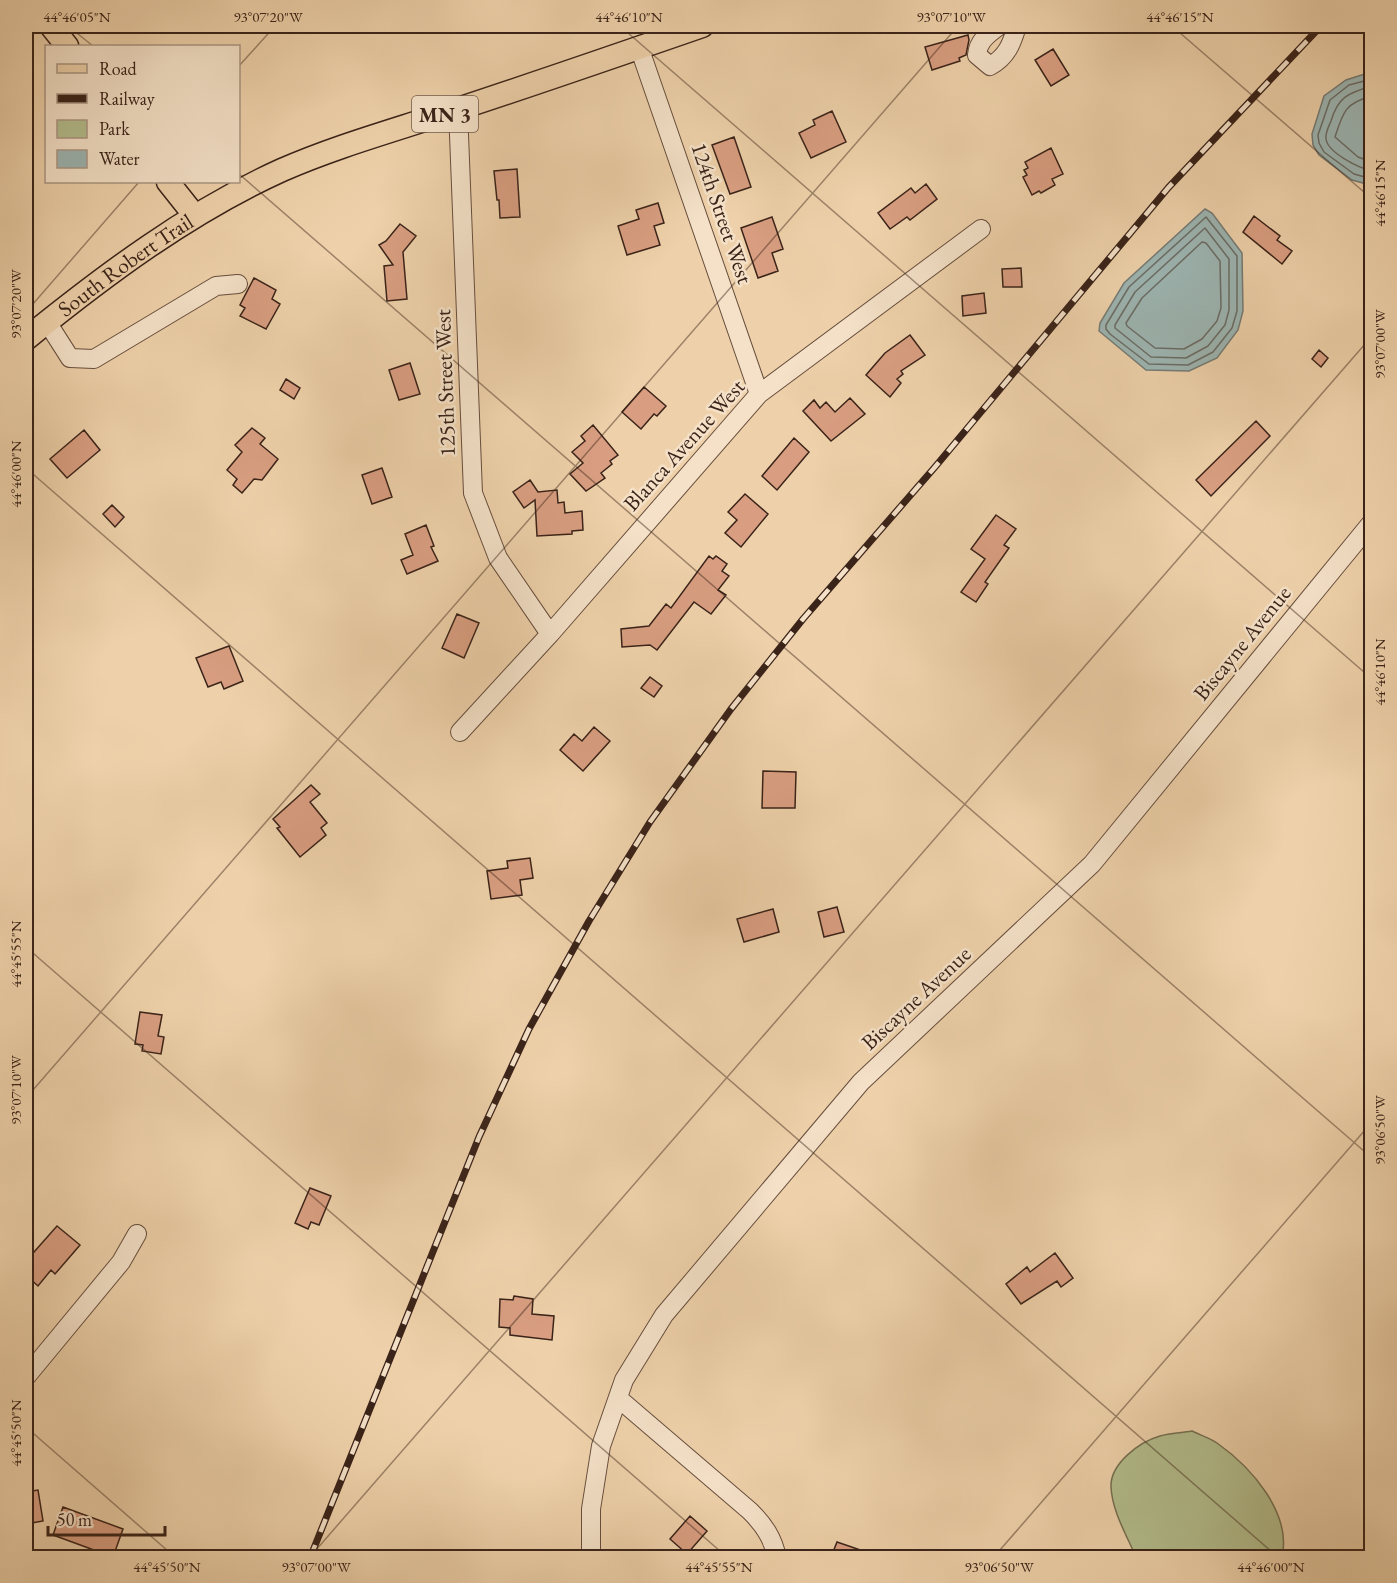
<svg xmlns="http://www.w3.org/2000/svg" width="1397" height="1583" font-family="'EB Garamond',serif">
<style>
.green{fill:#b3bd8d;stroke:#767053;stroke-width:1.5}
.water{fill:#9cb5b2;stroke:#757b75;stroke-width:1.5}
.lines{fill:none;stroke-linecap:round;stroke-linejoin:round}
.shore{stroke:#6b6c66;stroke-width:1.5}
.building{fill:#d99e81;stroke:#3a2319;stroke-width:1.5}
.minor-casing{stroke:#674e3d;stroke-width:20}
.major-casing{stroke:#3a2319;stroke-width:25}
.minor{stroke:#f4e1c8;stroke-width:18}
.major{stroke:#eed1aa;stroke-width:22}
.rail-casing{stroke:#3a2319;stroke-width:7}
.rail{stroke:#f4e1c8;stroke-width:4.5;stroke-dasharray:14;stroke-linecap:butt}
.ticks{fill:none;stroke:#3a2319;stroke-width:1.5;stroke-opacity:0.45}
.labels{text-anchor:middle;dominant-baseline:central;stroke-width:5;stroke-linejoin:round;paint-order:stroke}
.shield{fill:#f4e1c8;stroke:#725c4e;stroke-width:1.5}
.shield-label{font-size:21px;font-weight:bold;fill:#3a2319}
.street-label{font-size:22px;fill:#3a2319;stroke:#f4e1c8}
.neatline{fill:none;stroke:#3a2319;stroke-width:2}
.ticks-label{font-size:15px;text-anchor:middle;fill:#3a2319}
</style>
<rect width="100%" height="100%" fill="#eed1aa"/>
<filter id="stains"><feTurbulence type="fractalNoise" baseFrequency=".00333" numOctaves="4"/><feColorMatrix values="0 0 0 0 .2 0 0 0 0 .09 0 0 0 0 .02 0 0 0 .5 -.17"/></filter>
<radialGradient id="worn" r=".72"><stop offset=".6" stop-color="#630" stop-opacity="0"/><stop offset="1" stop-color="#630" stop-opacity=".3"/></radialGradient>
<path class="green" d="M 1192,1431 C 1200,1435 1210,1438 1217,1443 C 1251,1467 1292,1513 1282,1557 L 1136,1557 C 1127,1536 1112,1511 1111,1487 C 1110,1464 1139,1442 1160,1436 C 1170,1433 1181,1433 1192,1431 Z"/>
<path class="water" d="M 1371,72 L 1372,185 L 1370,185 L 1352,180 L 1319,155 L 1313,145 L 1312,134 L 1324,96 L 1346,80 Z
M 1205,209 L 1212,213 L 1242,253 L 1243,311 L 1238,330 L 1217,358 L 1189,371 L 1146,370 L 1099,331 L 1100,323 L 1124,283 Z"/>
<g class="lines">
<path class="shore" d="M 1372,79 L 1349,85 L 1330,100 L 1318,135 L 1319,143 L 1324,152 L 1354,174 L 1372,179
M 1372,86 C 1348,93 1338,97 1331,121 C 1329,126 1325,133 1326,139 C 1328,153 1359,168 1372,171
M 1372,96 C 1345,103 1343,112 1335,137 L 1358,157 L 1372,162
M 1206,217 L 1237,256 L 1237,311 L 1232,328 L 1213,352 L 1188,365 L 1149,364 L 1110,334 L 1106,329 L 1106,325 L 1129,287 Z
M 1205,228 L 1229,259 L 1229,310 L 1225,325 L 1208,346 L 1186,358 L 1151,357 L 1115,328 L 1115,325 L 1135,292 Z
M 1202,242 L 1206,243 L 1220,261 L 1221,308 L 1217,321 L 1202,339 L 1184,349 L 1155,348 L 1127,326 L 1126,323 L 1142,298 Z"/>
</g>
<path class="building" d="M 968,35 L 969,40 L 966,55 L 959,58 L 960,61 L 932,70 L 925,47 Z
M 1053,49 L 1069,75 L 1051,86 L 1035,60 Z
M 832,111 L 846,142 L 811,158 L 799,133 L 815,125 L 813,120 Z
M 734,137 L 751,187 L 730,194 L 712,145 Z
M 1051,148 L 1063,174 L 1052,179 L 1055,185 L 1041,193 L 1039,191 L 1032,195 L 1023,177 L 1027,175 L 1024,170 L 1028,168 L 1025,162 Z
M 517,169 L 520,217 L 500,218 L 499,200 L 497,200 L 494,171 Z
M 926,184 L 937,199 L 910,220 L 907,217 L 890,229 L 878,213 L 911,188 L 915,193 Z
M 658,203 L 664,223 L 654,226 L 660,245 L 627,255 L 618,226 L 639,219 L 636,210 Z
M 1254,216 L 1280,236 L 1277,240 L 1292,251 L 1282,264 L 1243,232 Z
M 772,217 L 783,249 L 772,253 L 778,271 L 758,278 L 741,228 Z
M 400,224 L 416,236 L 403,252 L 407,299 L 387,301 L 384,266 L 393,265 L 379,245 L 386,241 Z
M 1021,268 L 1022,287 L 1003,287 L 1002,269 Z
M 254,278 L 276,290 L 272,299 L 280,304 L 266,329 L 240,316 L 245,308 L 240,305 Z
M 984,293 L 986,313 L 963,316 L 962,296 Z
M 910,335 L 925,355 L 901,371 L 903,374 L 897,379 L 901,383 L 890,397 L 866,375 L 885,353 Z
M 1319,350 L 1328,358 L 1321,367 L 1312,359 Z
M 410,363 L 420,394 L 399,400 L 389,370 Z
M 286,379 L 300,388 L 294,399 L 280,390 Z
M 644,387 L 666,406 L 657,416 L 654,414 L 641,429 L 622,412 Z
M 850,398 L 865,414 L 831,441 L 803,411 L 814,400 L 820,408 L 826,402 L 835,412 Z
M 1256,421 L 1270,436 L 1211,496 L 1196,480 Z
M 593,425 L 618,455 L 610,461 L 612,464 L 601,473 L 605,478 L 586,491 L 570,474 L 583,463 L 572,452 L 585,441 L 581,436 Z
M 252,428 L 265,438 L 260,444 L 278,459 L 262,480 L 254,479 L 242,493 L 233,485 L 237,479 L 227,470 L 242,452 L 235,445 Z
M 84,430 L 100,450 L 67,478 L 50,459 Z
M 794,438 L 809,452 L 777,490 L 762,476 Z
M 382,468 L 392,497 L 372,504 L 362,475 Z
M 530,480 L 538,492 L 557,490 L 558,503 L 564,502 L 565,513 L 582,511 L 583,530 L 572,531 L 572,534 L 537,536 L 535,500 L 524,508 L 513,492 Z
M 745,494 L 768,514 L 741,547 L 725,533 L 737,520 L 728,512 Z
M 112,505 L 124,517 L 115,527 L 103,514 Z
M 996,515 L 1016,529 L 1004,545 L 1009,548 L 985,582 L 988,584 L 976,602 L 961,592 L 985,559 L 971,549 Z
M 426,525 L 434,546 L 431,547 L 438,561 L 407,574 L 401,560 L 413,555 L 405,534 Z
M 709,556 L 713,559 L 716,556 L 727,564 L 722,571 L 729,576 L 718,590 L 726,595 L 711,614 L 694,602 L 657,650 L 650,645 L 622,647 L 621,629 L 649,626 L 666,604 L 671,608 Z
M 457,614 L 479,623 L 464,658 L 442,648 Z
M 229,646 L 243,681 L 224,689 L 221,682 L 208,687 L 196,658 Z
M 650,677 L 662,686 L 654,697 L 641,688 Z
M 594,727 L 610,741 L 583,771 L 560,750 L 574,734 L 582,741 Z
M 763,771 L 796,772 L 795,808 L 762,808 Z
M 311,785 L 320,794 L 310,802 L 327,823 L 321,828 L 326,835 L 300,857 L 277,828 L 280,827 L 273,819 Z
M 530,858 L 533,878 L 520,880 L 522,895 L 491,899 L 487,871 L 508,868 L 507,861 Z
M 837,907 L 844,932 L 824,937 L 818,912 Z
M 773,909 L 779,932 L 744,942 L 737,919 Z
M 140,1012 L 162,1015 L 158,1036 L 164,1037 L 161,1054 L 142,1051 L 143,1045 L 135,1044 Z
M 310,1188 L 331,1196 L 319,1225 L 311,1222 L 308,1229 L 295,1223 Z
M 57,1226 L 80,1245 L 55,1274 L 51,1270 L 38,1286 L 26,1275 L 26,1259 L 32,1251 L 34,1252 Z
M 1055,1253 L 1073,1278 L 1061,1287 L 1057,1281 L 1021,1304 L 1006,1284 L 1027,1267 L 1030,1272 Z
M 514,1296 L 533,1299 L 532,1314 L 554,1316 L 552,1340 L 510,1335 L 510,1328 L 499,1327 L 500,1299 L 513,1300 Z
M 38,1490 L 43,1521 L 26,1524 L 26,1492 Z
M 63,1507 L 123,1529 L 113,1557 L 53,1535 Z
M 690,1516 L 707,1531 L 687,1554 L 670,1539 Z
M 837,1542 L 875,1555 L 875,1557 L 831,1557 Z"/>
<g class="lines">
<defs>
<path id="minor" d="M 999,26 C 988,34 978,41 977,55 L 990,66 C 1007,57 1012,43 1017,26
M 639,47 L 759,394
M 458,109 L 473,493 L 498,558 L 550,634
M 47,322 L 70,358 L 94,359 L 216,286 L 238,284
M 460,732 L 550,634 L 759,394 L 981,229
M 26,1377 L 121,1262 L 137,1234
M 618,1398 L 750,1511 C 764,1525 773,1538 777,1558
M 591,1558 L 591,1509 L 601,1446 L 624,1380 L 664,1315 L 861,1082 L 1092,864 L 1372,522"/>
<g id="major">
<path d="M 51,26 L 67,46"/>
<path d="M 168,182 L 195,216"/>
<path id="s1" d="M 26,339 C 105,275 189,212 282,170 C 339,145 399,129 458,109 C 540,82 621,54 702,26"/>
</g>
</defs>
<use href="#minor" class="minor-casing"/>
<use href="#major" class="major-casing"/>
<use href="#minor" class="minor"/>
<use href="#major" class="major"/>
<defs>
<path id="rail" d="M 310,1558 L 479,1137 L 529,1029 L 589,921 L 650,822 L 731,709 L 803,619 L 935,467 L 1168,188 L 1321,26"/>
</defs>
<use href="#rail" class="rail-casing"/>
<use href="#rail" class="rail"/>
</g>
<path class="ticks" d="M 68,26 L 93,46M 620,26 L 1372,679M 1172,26 L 1372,199M 238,67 L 275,26M 238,173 L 1372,1158M 26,312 L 139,182M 26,468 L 1279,1558M 26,947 L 728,1558M 26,1098 L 958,26M 26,1427 L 176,1558M 309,1558 L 1372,336M 993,1558 L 1372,1122"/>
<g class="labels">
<rect class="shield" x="412" y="96" width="66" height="36" rx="4.5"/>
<g class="shield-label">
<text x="445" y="114">MN 3</text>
</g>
<g class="street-label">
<text transform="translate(722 213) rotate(71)">124th Street West</text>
<text stroke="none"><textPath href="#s1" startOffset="124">South Robert Trail</textPath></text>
<text transform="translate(445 383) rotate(-92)">125th Street West</text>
<text transform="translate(684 445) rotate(-48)">Blanca Avenue West</text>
<text transform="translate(1242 643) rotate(-51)">Biscayne Avenue</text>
<text transform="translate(916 998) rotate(-43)">Biscayne Avenue</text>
</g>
</g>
<rect width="1397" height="1583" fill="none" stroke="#eed1aa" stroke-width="66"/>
<rect x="45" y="45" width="195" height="138" fill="#f4e1c8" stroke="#aa9582" stroke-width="1.5"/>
<rect x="57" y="64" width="30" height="9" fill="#eed1aa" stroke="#aa9582" stroke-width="1.5"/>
<text x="99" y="75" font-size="18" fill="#3a2319">Road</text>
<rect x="57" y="94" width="30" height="9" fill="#3a2319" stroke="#aa9582" stroke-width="1.5"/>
<text x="99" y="105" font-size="18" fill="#3a2319">Railway</text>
<rect x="57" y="120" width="30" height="18" fill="#b3bd8d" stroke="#aa9582" stroke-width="1.5"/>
<text x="99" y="135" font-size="18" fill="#3a2319">Park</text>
<rect x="57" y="150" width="30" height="18" fill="#9cb5b2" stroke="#aa9582" stroke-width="1.5"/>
<text x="99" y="165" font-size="18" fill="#3a2319">Water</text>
<path d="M48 1526v9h117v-9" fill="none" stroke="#3a2319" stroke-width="3"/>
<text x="57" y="1526" font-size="18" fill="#3a2319" stroke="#f4e1c8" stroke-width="4.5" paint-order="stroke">50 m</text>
<rect x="33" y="33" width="1331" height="1517" class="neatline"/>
<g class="ticks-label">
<text x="77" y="22">44°46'05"N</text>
<text x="268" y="22">93°07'20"W</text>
<text x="629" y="22">44°46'10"N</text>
<text x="951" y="22">93°07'10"W</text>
<text x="1180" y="22">44°46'15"N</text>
<text transform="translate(1380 193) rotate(-90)" y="5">44°46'15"N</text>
<text transform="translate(16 304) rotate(-90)" y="5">93°07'20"W</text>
<text transform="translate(1380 344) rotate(-90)" y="5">93°07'00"W</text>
<text transform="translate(16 474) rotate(-90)" y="5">44°46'00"N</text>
<text transform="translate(1380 672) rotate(-90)" y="5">44°46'10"N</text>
<text transform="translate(16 954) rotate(-90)" y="5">44°45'55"N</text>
<text transform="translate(16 1090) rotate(-90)" y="5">93°07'10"W</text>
<text transform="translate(1380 1130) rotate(-90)" y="5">93°06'50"W</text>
<text transform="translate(16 1433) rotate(-90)" y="5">44°45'50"N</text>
<text x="167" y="1572">44°45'50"N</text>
<text x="316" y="1572">93°07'00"W</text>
<text x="719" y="1572">44°45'55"N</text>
<text x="999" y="1572">93°06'50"W</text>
<text x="1271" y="1572">44°46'00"N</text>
</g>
<rect width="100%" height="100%" filter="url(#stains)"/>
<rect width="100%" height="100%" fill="url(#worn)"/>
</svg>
